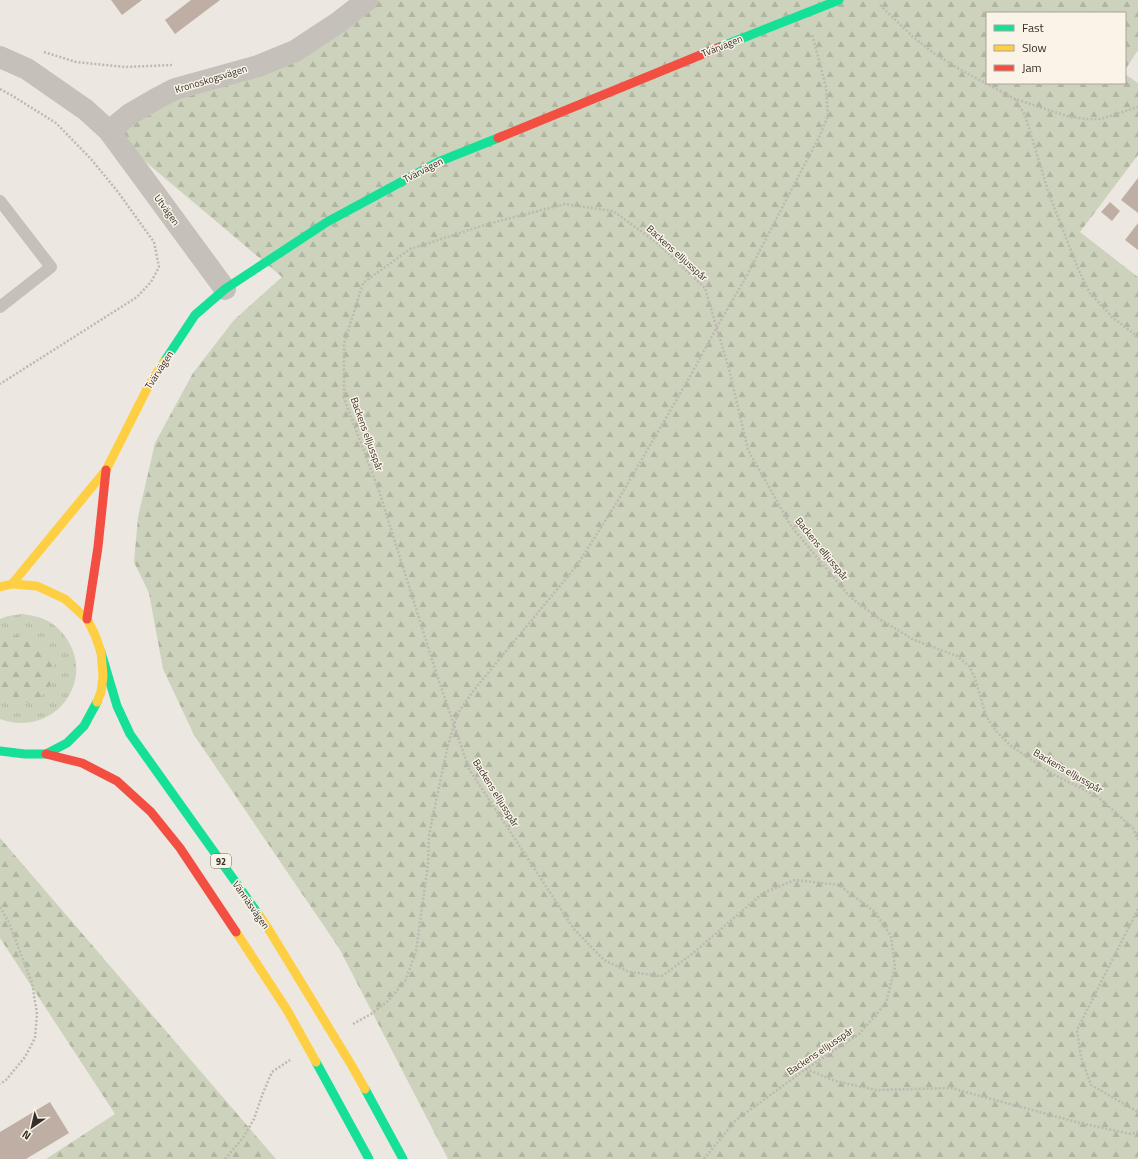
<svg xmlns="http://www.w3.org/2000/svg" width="1138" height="1159" font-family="'Titillium Web',sans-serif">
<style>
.grass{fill:url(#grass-tufts)}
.forest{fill:url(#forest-firs)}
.building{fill:#bfaea3}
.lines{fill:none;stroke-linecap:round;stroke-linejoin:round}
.path{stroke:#beb8b2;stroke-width:2.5;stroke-dasharray:2 2;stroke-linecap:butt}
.lane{stroke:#c5c0ba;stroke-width:12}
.street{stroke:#c5c0ba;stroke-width:22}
.fast{stroke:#16e098;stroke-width:9}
.slow{stroke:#ffcf43;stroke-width:9}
.jam{stroke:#f24e42;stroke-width:9}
.labels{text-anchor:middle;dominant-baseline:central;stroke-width:3;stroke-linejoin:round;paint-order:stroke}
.shield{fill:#f9f3e8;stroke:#706962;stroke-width:1}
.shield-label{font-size:9px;font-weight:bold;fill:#362e28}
.street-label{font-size:10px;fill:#362e28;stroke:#f9f3e8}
</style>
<defs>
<pattern id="grass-tufts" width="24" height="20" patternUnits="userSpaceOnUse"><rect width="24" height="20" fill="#ccd2bb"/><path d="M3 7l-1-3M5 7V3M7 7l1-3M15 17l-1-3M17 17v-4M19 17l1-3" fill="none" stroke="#b0b5a1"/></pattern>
<pattern id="forest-firs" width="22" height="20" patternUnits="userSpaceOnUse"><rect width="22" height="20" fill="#ccd2bb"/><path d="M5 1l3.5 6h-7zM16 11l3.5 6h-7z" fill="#b0b5a1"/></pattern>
</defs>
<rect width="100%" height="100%" fill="#ece8e1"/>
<path class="grass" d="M 22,614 C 31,615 40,617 48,621 C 54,624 60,630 64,635 C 99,680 53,739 0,719 L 0,619 L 8,616 Z"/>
<path class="forest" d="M 367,0 L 1138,0 L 1138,50 L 1125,70 L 1125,13 L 987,13 L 987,83 L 1125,83 L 1125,74 L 1138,83 L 1138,155 L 1080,232 L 1138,277 L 1138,1159 L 448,1159 L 339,948 L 194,735 L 163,669 L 149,593 L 134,562 L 138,517 L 155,443 L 193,373 L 234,320 L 282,277 L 109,131 L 130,114 L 257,66 Z
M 20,635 C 24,636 28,636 32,637 C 77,655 47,724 0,697 L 0,641 L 9,637 Z
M 0,838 L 276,1159 L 46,1159 L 115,1114 L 0,938 Z"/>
<path class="building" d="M 111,0 L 142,0 L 122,15 Z
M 191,0 L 220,0 L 175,34 L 165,20 Z
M 1138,178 L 1138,213 L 1121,200 Z
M 1110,202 L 1120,211 L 1112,221 L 1101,212 Z
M 1138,223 L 1138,250 L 1125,240 Z
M 50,1102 L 69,1133 L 26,1159 L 0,1159 L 0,1132 Z"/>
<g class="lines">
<path class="path" d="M 880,5 L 913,37 L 935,54 L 961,70 L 1015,99 L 1070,117 L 1086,119 L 1101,119 L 1138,107
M 44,52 L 76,62 L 125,67 L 172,65
M 0,89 L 11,95 L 56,123 L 91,159 L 118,192 L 154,242 L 159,267 L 151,282 L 137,297 L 0,384
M 1015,99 L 1025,115 L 1049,194 L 1079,271 L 1090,293 L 1112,317 L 1138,337
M 0,907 L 9,923 L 32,983 L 37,1014 L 35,1038 L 25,1057 L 6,1080 L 0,1084
M 1138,909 L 1077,1030 L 1081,1057 L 1091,1085 L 1138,1112
M 353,1024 L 371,1014 L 388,1001 L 405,981 L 416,952 L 428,864 L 429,835 L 447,749 L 454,724 L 460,710 L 474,690 L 578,564 L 617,502 L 688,380 L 717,327 L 745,279 L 819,137 L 828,116 L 826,87 L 812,34
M 806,1069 L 835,1081 L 876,1090 L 951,1088 L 1080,1123 L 1131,1134 L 1138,1132
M 225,1159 L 243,1138 L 254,1119 L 263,1093 L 272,1072 L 290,1060
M 704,1159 L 736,1120 L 806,1069 L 859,1034 L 886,1003 L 895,967 L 891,936 L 875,912 L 839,885 L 795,880 L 763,893 L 692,954 L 662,976 L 629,972 L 604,960 L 574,929 L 469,769 L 435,669 L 379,491 L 344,398 L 344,344 L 363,283 L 410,249 L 488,224 L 565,204 L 613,211 L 656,242 L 705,288 L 729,369 L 748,450 L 791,526 L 850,597 L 878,618 L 914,640 L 957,656 L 969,666 L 975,678 L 986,716 L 996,731 L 1011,746 L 1053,774 L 1098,797 L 1133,828 L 1138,840"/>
<path class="lane" d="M 0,201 L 51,267 L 0,307"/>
<path class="street" d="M 0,57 L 27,69 L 86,110 L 109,131 L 225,289
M 109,131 L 130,114 L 156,99 L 175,89 L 258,66 L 295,51 L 339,22 L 367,0"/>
<path class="fast" d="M 720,47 L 839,0
M 164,362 L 195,315 L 225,289 L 327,222 L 438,162 L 498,138
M 101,652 L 117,706 L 130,734 L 259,915
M 0,751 L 25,754 L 46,754 L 67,743 L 84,726 L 97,702
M 316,1062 L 369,1159
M 365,1089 L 403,1159"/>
<path class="slow" d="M 12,584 L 106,470 L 149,385 L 164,362
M 0,587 L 12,584 L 37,586 L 65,599 L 87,619 L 95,635 L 101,652 L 103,676 L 101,692 L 97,702
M 259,915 L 266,925 L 352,1066 L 365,1089
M 236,932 L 287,1010 L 316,1062"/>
<path class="jam" d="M 498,138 L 720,47
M 87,619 L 98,547 L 106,470
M 46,754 L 82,763 L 117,781 L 151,812 L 180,848 L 236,932"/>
</g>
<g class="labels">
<rect class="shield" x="211" y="854" width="20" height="14" rx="3"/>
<g class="shield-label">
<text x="221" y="861">92</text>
</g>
<g class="street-label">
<text transform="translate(722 46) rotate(-22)">Tvärvägen</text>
<text transform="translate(211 79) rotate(-17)">Kronoskogsvägen</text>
<text transform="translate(423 170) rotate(-27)">Tvärvägen</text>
<text transform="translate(167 210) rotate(54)">Utvägen</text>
<text transform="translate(677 253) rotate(42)">Backens elljusspår</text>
<text transform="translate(159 370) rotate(-57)">Tvärvägen</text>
<text transform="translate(367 434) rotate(70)">Backens elljusspår</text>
<text transform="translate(822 549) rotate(51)">Backens elljusspår</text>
<text transform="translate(1068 771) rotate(30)">Backens elljusspår</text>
<text transform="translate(496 793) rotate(58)">Backens elljusspår</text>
<text transform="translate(251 905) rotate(55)">Vännäsvägen</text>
<text transform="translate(820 1051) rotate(-34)">Backens elljusspår</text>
</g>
</g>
<rect x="986" y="12" width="140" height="72" fill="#f9f3e8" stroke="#aba49b"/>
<rect x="994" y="25" width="20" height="6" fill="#16e098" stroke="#aba49b"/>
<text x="1022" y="32" font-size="12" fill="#362e28">Fast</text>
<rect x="994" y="45" width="20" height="6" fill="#ffcf43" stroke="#aba49b"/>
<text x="1022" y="52" font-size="12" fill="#362e28">Slow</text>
<rect x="994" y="65" width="20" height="6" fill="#f24e42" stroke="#aba49b"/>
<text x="1022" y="72" font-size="12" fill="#362e28">Jam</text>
<g transform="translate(32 1127) rotate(214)" stroke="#f9f3e8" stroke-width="3" paint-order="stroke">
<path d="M0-3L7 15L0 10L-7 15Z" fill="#362e28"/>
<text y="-6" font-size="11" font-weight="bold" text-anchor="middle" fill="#362e28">N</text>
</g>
</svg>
